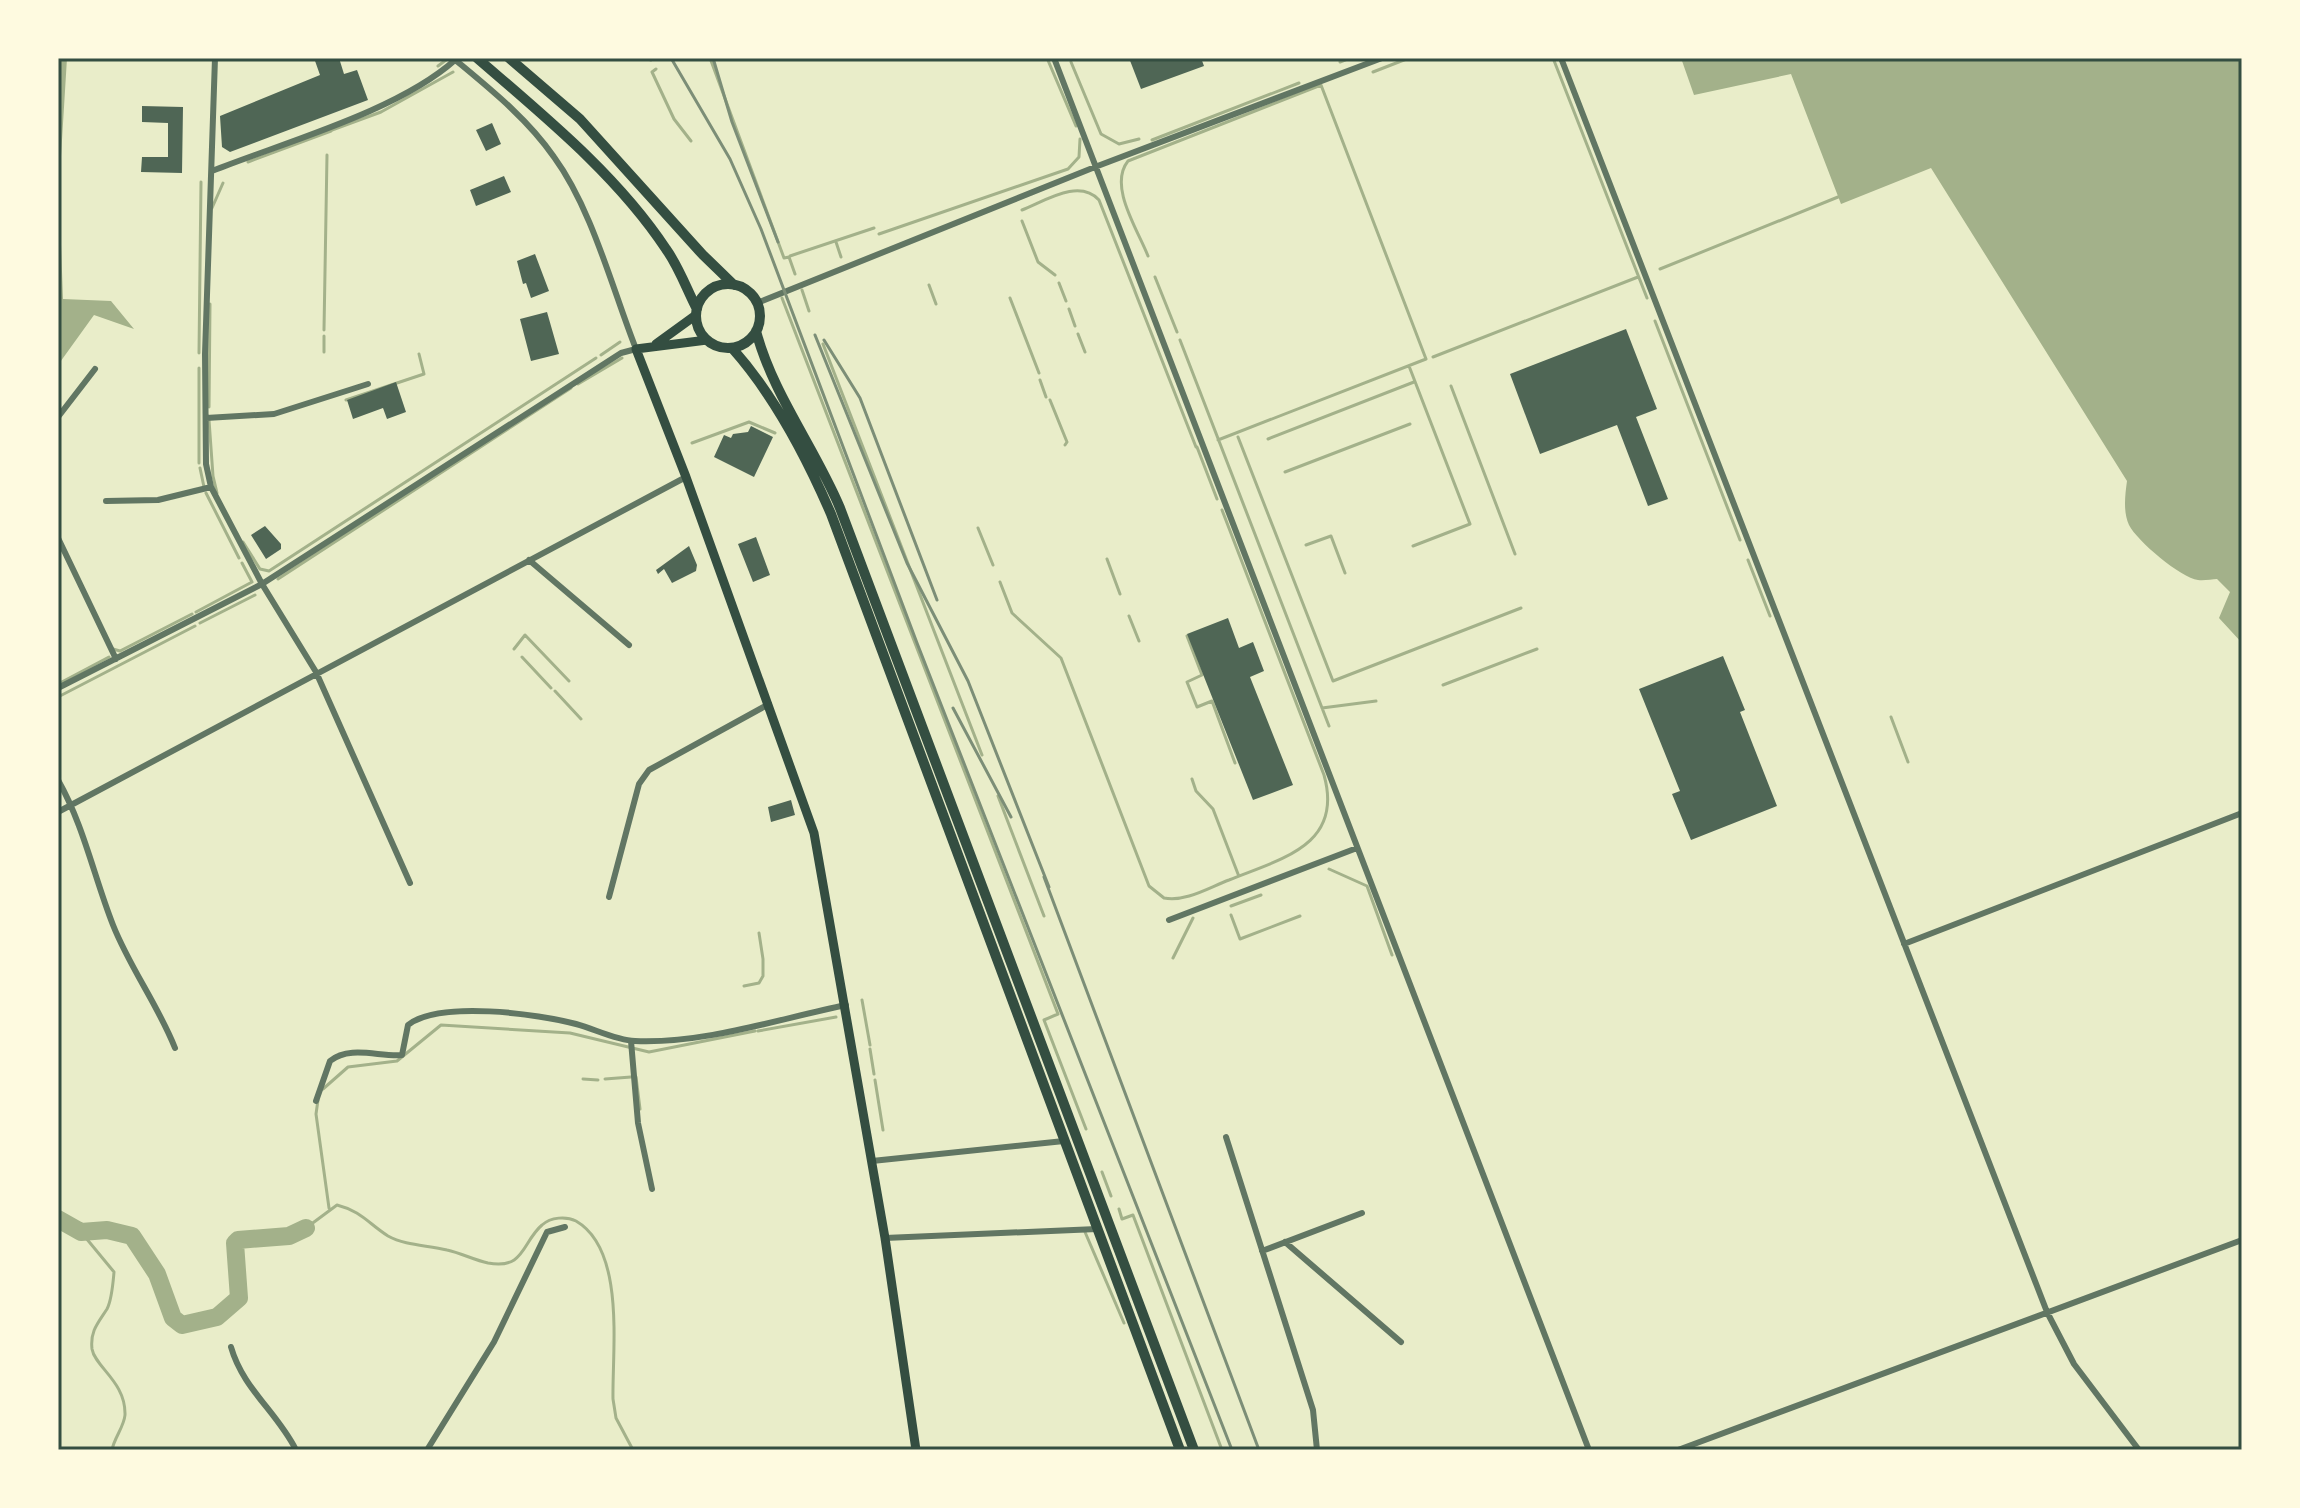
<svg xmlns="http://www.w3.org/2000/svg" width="2300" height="1508" font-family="'Nunito Sans',sans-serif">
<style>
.water{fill:#a3b18a}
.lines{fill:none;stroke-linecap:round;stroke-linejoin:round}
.stream{stroke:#a3b18a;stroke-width:3}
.river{stroke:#a3b18a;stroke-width:18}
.building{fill:#4f6655}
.minor{stroke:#617663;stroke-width:6}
.secondary{stroke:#344e41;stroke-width:9}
.trunk{stroke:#344e41;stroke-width:10}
.rail{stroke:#7c8e77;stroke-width:3}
.neatline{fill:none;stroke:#344e41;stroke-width:3}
</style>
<rect width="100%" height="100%" fill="#e9edc9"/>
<path class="water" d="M 58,58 L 67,58 L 59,189 L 63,299 L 111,301 L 134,329 L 94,315 L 58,365 Z
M 1681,58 L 2242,58 L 2242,643 L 2219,618 L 2230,592 L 2217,579 C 2212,579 2204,581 2198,580 C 2181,578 2137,541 2129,525 C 2123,512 2125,495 2127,481 L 1931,168 L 1841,204 L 1791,74 L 1694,95 Z"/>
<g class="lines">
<path class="stream" d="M 645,58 L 651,60
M 710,58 L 784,258 L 789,257 L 795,274
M 1047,58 L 1076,126
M 1553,58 L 1647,298
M 1071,62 L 1101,134 L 1119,144 L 1139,139
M 1340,62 L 1350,58
M 438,66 L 446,60
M 656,69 L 652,72 L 674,119 L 691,141
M 1373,72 L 1409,58
M 332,130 L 381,112 L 453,72
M 1152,140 L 1299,83
M 248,162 L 331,131
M 212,208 L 223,183
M 1022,210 C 1045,201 1079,178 1099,200 L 1196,447
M 1022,221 L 1038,262 L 1055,275
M 879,234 L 1068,169 L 1079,157 L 1080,139
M 836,242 L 841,257
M 790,256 L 874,228
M 1148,256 C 1138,230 1108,186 1128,161 L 1321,85 L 1426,359 L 1218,440
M 1660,269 L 1838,197
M 1155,277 L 1177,332
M 1059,283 L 1066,301
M 929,285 L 936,304
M 802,290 L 809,311
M 782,298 L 1058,1014 L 1044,1020 L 1086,1129
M 1010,298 L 1039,373
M 1069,309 L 1075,326
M 1655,321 L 1740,540
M 324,330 L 327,155
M 1078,334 L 1085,352
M 324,336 L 324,352
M 1180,340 L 1329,726
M 823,344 L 982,755
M 199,353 L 201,182
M 601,355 L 620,342
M 1433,357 L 1638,277
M 1409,366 L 1470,524 L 1413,546
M 199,368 L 199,463
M 1040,380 L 1046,397
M 578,384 L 622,358
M 1451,386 L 1515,554
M 346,400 L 424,374 L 419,354
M 1050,400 L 1067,442 L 1065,445
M 209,407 L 210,304
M 209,420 L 213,476 L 217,493
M 1238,437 L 1333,681 L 1521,608
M 1268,439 L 1414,382
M 692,443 L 749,422 L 775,433
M 1197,447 L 1217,499
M 200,468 L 204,487
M 1285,472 L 1410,424
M 206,493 L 239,558
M 978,528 L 993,565
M 243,542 L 260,569 L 269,571 L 596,358
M 1306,545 L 1331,536 L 1345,573
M 1107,559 L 1120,594
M 1748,560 L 1770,616
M 278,579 L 571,388
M 1000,582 L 1012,613 L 1061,658 L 1149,886 L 1164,898 C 1186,902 1208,888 1229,880 C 1280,859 1344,846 1324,775 L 1222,510
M 196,612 L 252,582 L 242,563
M 1129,616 L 1139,641
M 200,623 L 255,595
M 1187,636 L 1202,675 L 1187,682 L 1197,707 L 1212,701 L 1235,763
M 113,649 L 120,651 L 192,614
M 514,649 L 525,635 L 569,681
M 522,657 L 551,688
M 58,684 L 109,657
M 1443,685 L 1537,649
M 555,691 L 581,719
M 58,697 L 195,626
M 1322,708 L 1376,701
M 1891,717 L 1908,762
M 1192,779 L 1196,791 L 1213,809 L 1238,874
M 998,796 L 1044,916
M 1329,869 L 1367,886 L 1392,955
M 1231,906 L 1261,895
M 1231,915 L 1240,939 L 1300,916
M 1173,958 L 1193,918
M 744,986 L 759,983 L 763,976 L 763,959 L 759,933
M 862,1000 L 870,1045
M 758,1031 L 836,1017
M 870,1049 L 874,1074
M 636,1077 L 640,1109
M 583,1079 L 598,1080
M 605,1079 L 631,1077
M 875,1080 L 883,1130
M 323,1089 L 348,1067 L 397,1061 L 441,1025 L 570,1033 L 649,1052 L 755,1031
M 318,1100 L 316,1114 L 329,1208
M 1102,1172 L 1111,1196
M 1119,1209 L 1122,1219 L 1133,1215 L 1222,1450
M 306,1228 L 337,1205 C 361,1211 369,1224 388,1236 C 406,1246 428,1245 447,1250 C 461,1253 474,1260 488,1263 C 525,1270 522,1242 542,1225 C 551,1217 566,1216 576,1221 C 626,1250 612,1350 613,1399 L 616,1418 L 633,1450
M 81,1232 L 114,1272 C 113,1283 112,1299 107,1309 C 98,1323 90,1331 92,1349 C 95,1367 126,1382 125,1415 C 124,1427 114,1438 112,1450
M 1085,1232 L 1124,1323"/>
<path class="river" d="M 58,1219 L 81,1232 L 107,1230 L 132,1236 L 157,1274 L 173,1318 L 182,1325 L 217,1317 L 239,1298 L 235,1243 L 238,1240 L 289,1236 L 306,1228"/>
</g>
<path class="building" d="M 314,58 L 339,58 L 344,74 L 357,70 L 368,100 L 230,152 L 222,147 L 220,116 L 320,75 Z
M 1129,58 L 1201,58 L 1204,66 L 1141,89 Z
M 142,106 L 183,107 L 182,173 L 141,172 L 142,157 L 168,157 L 168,123 L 142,122 Z
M 492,123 L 501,144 L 486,151 L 476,130 Z
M 504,176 L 511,192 L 476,206 L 470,190 Z
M 535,254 L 549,291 L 531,298 L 526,283 L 523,284 L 517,261 Z
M 547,312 L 559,354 L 531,361 L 520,319 Z
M 1626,329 L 1657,409 L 1636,417 L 1668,499 L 1648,506 L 1617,425 L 1540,454 L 1510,374 Z
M 396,382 L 406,412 L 387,419 L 383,408 L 353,419 L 347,400 Z
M 751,426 L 773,437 L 754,477 L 714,457 L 724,435 L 731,438 L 733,434 L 748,432 Z
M 265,526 L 281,544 L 281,549 L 266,559 L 251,535 Z
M 756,537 L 770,575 L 753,582 L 738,544 Z
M 689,546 L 697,565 L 696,571 L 672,583 L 664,569 L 658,574 L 656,570 Z
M 1228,618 L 1239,648 L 1253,642 L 1264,671 L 1250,677 L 1293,785 L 1253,800 L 1187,634 Z
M 1723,656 L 1745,710 L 1740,712 L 1777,806 L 1691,840 L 1672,794 L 1680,791 L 1639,689 Z
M 791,800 L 795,815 L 771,822 L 768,807 Z"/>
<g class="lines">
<path class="minor" d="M 215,58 L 205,354 L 206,464 L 211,487 L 262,584 L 316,672 L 410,883
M 1054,58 L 1589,1450
M 1561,58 L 2047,1312 L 2074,1364 L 2139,1450
M 212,171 C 285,142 398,111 455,60
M 757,303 L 1095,167 L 1382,58
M 58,417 L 95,369
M 206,418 L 274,414 L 368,384
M 106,501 L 158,500 L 211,487
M 58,538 L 116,659
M 529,560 L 629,645
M 58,688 L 262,584 L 621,353 L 636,349 C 612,288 592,209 554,157 C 527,118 489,88 453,58
M 58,780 C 84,826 94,877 113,925 C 130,968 158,1005 175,1048
M 58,812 L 686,477
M 609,897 L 639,784 L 649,770 L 769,704
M 1169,920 L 1357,848
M 1904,944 L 2242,813
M 631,1041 L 638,1123 L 652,1189
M 316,1101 L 330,1061 C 350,1045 379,1057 402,1055 L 408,1025 C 439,1000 539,1014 576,1024 C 595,1029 615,1040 635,1041 C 704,1044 778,1019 846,1005
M 1226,1137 L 1313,1410 L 1317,1450
M 872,1161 L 1064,1141
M 885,1238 L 1097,1229
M 1285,1242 L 1401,1342
M 1262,1251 L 1362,1213
M 231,1347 C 243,1389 277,1412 296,1450
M 427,1450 L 494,1342 L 547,1232 L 565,1227
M 1678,1450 L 2242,1240"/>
<path class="secondary" d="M 707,340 L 636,349 L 686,477 L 814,833 L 885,1238 L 916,1450
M 656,344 L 696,315"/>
<path class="trunk" d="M 477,58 C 544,116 617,175 666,249 C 679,267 687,290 697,309
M 509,58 L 580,119 L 703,255 L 734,285
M696 316a32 32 0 1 1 64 0a32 32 0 1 1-64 0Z
M 756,331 C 773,395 815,448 840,508 L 1194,1450
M 732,348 C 775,396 806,456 831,514 L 1180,1450"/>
<path class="rail" d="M 671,58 L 730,159 L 761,229 L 917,643 L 1232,1450
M 713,58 L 732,122 L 778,242
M 815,335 L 907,563 L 968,681 L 1049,887
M 824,340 L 860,398 L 937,600
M 953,708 L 1011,817
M 1044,877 L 1259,1450"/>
</g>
<rect width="2300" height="1508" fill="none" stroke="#fefae0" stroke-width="120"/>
<rect x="60" y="60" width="2180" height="1388" class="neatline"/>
</svg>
